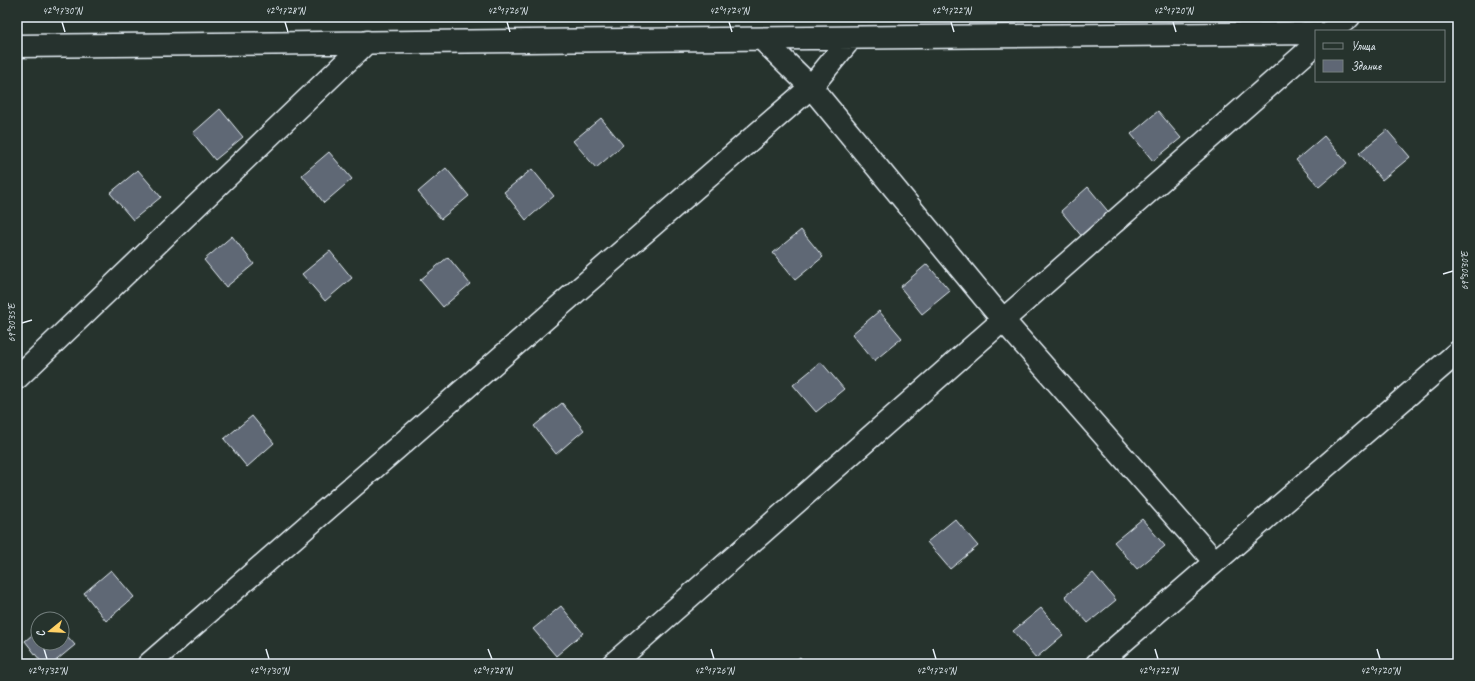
<svg xmlns="http://www.w3.org/2000/svg" width="1475" height="681" viewBox="0 0 1475 681" font-family="Caveat,sans-serif">
<rect width="100%" height="100%" fill="#26332d"/>
<filter id="ink" filterUnits="userSpaceOnUse"><feTurbulence type="fractalNoise" baseFrequency=".025" numOctaves="2"/><feDisplacementMap in="SourceGraphic" scale="8" xChannelSelector="R" yChannelSelector="G"/><feConvolveMatrix kernelMatrix="1 2 1 2 8 2 1 2 1" color-interpolation-filters="sRGB"/></filter>
<g filter="url(#ink)">
<path fill="#5f6775" stroke="#e8f1f8" d="M 220,109 L 243,137 L 215,160 L 193,133 Z
M 1158,111 L 1181,138 L 1153,161 L 1131,134 Z
M 601,118 L 623,145 L 596,168 L 573,141 Z
M 1387,130 L 1410,157 L 1382,180 L 1359,153 Z
M 1324,136 L 1347,163 L 1319,187 L 1296,160 Z
M 329,152 L 352,179 L 324,203 L 302,175 Z
M 446,168 L 469,196 L 441,219 L 418,192 Z
M 532,169 L 554,196 L 526,220 L 504,192 Z
M 138,170 L 161,197 L 133,220 L 110,193 Z
M 1088,187 L 1111,215 L 1083,238 L 1061,211 Z
M 801,230 L 823,257 L 795,280 L 773,253 Z
M 232,236 L 254,264 L 226,287 L 204,260 Z
M 330,251 L 352,278 L 325,301 L 302,274 Z
M 448,257 L 470,284 L 443,307 L 420,280 Z
M 927,264 L 950,291 L 922,314 L 900,287 Z
M 879,311 L 902,338 L 874,361 L 852,334 Z
M 821,362 L 844,389 L 816,412 L 793,385 Z
M 562,403 L 584,430 L 556,454 L 534,426 Z
M 252,416 L 274,443 L 247,467 L 224,439 Z
M 955,519 L 978,546 L 950,569 L 927,542 Z
M 1142,519 L 1165,546 L 1137,569 L 1114,542 Z
M 111,570 L 134,597 L 106,621 L 84,593 Z
M 1093,573 L 1116,600 L 1088,623 L 1065,596 Z
M 561,606 L 583,633 L 556,656 L 533,629 Z
M 1041,608 L 1063,635 L 1036,658 L 1013,631 Z
M 38,630 L 38,643 L 62,643 L 62,630 L 75,645 L 52,664 L 43,664 L 25,641 Z
M 800,657 L 806,664 L 791,664 Z"/>
<g fill="none" stroke-linecap="round" stroke-linejoin="round">
<defs>
<path id="minor" d="M 1331,31 L 1349,17
M 762,39 L 811,87 L 1003,320 L 1215,562
M 17,46 L 1316,33
M 17,378 L 367,42
M 149,664 L 811,87 L 851,38
M 613,664 L 1316,44
M 1097,664 L 1458,352"/>
</defs>
<use href="#minor" stroke="#e8f1f8" stroke-width="25"/>
<use href="#minor" stroke="#26332d" stroke-width="22"/>
</g>
</g>
<path fill="none" stroke="#e8f1f8" stroke-width="1.5" d="M 62,22 L 65,32M 285,22 L 288,32M 507,22 L 510,32M 729,22 L 732,32M 951,22 L 954,32M 1173,22 L 1176,32M 1443,274 L 1453,271M 22,323 L 32,320M 44,649 L 47,659M 266,649 L 269,659M 488,649 L 492,659M 711,649 L 714,659M 933,649 L 936,659M 1155,649 L 1158,659M 1377,649 L 1380,659"/>
<rect width="1475" height="681" fill="none" stroke="#26332d" stroke-width="44"/>
<rect x="1315" y="30" width="130" height="52" fill="#26332d" stroke="#747f7e"/>
<rect x="1323" y="43" width="20" height="6" fill="#26332d" stroke="#747f7e"/>
<text x="1351" y="50" font-size="12" fill="#e8f1f8">Улица</text>
<rect x="1323" y="60" width="20" height="12" fill="#5f6775" stroke="#747f7e"/>
<text x="1351" y="70" font-size="12" fill="#e8f1f8">Здание</text>
<g transform="translate(50 631) rotate(252)"><circle r="19" fill="#26332d" stroke="#747f7e"/>
<path d="M0-3L7 15L0 10L-7 15Z" fill="#ffd166"/>
<text y="-6" font-size="11" font-weight="bold" text-anchor="middle" fill="#e8f1f8">С</text>
</g>
<rect x="22" y="22" width="1431" height="637" fill="none" stroke="#e8f1f8" stroke-width="1.5"/>
<g font-size="10" text-anchor="middle" fill="#e8f1f8">
<text x="62" y="14">42°17'30"N</text>
<text x="285" y="14">42°17'28"N</text>
<text x="507" y="14">42°17'26"N</text>
<text x="729" y="14">42°17'24"N</text>
<text x="951" y="14">42°17'22"N</text>
<text x="1173" y="14">42°17'20"N</text>
<text transform="translate(1464 271) rotate(-90)" y="4">69°30'30"E</text>
<text transform="translate(11 323) rotate(-90)" y="4">69°30'35"E</text>
<text x="47" y="674">42°17'32"N</text>
<text x="269" y="674">42°17'30"N</text>
<text x="492" y="674">42°17'28"N</text>
<text x="714" y="674">42°17'26"N</text>
<text x="936" y="674">42°17'24"N</text>
<text x="1158" y="674">42°17'22"N</text>
<text x="1380" y="674">42°17'20"N</text>
</g>
</svg>
